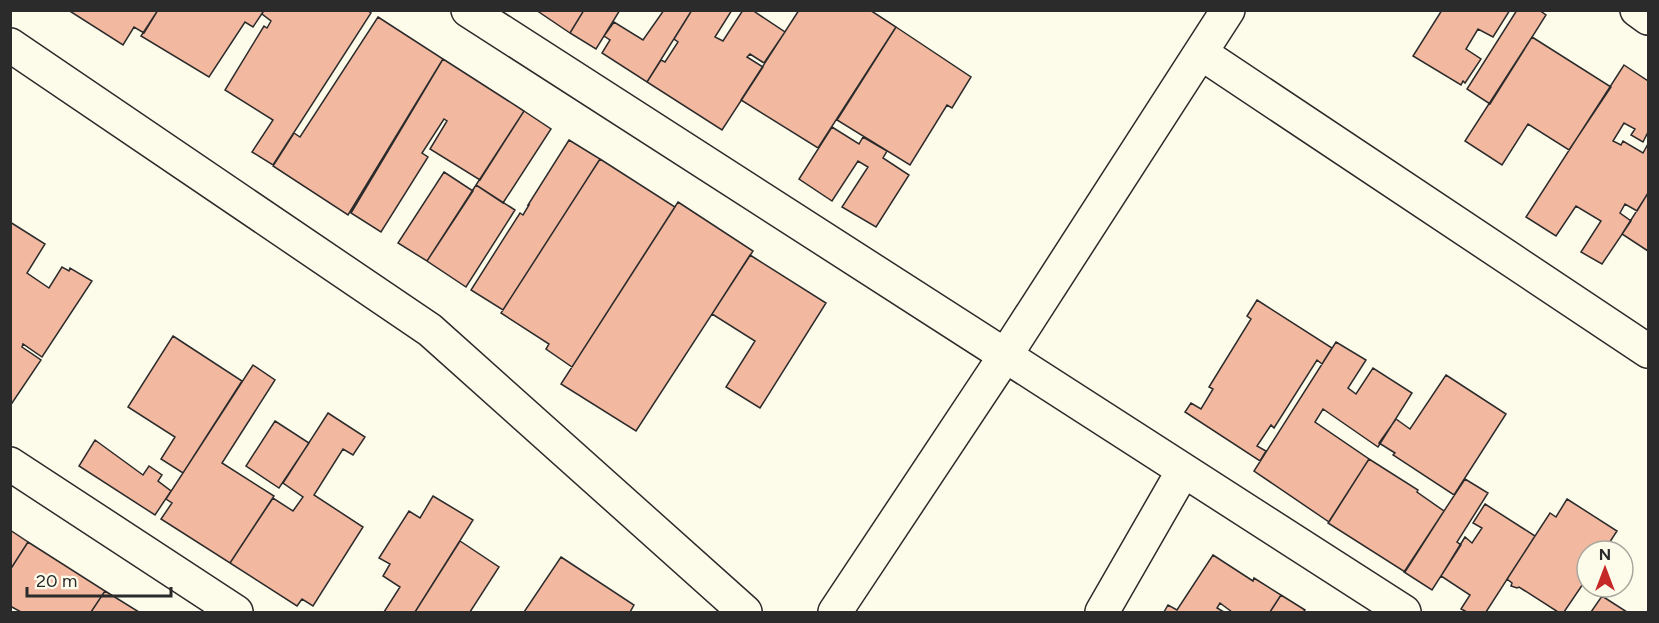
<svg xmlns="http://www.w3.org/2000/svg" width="1659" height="623" viewBox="0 0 1659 623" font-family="Figtree,sans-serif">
<rect width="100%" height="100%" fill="#fdfbea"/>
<path fill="#f2b8a0" stroke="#2b2b2b" stroke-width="1.5" d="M 68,10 L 158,10 L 144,33 L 134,27 L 123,45 Z
M 158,10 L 261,10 L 263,12 L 253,27 L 245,22 L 209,77 L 141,36 Z
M 264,10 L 367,10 L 371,13 L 273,165 L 252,152 L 273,120 L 225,90 L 264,26 L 267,28 L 271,21 L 262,14 Z
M 536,10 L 584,10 L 570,33 Z
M 584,10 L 620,10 L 596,49 L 570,33 Z
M 664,10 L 692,10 L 647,82 L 602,53 L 610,40 L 604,36 L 614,22 L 643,40 Z
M 692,10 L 732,10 L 715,37 L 723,41 L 743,10 L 752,10 L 785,32 L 764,63 L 750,54 L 747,57 L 763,67 L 722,130 L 647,82 L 661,60 L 665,62 L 678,42 L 674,39 Z
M 799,10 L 870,10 L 896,27 L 818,148 L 741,100 Z
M 1442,10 L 1510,10 L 1493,37 L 1478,29 L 1466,49 L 1481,59 L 1465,83 L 1463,81 L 1461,85 L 1413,56 Z
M 1517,10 L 1539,10 L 1546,15 L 1490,104 L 1467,89 Z
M 378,17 L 443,59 L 348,215 L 273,166 L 294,133 L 300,137 Z
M 896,27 L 971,77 L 952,108 L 947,105 L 910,165 L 837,120 Z
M 1532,37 L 1611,87 L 1569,150 L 1528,124 L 1502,165 L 1465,141 Z
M 443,59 L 524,111 L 480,180 L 430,149 L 447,121 L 444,119 L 422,153 L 428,157 L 381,232 L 351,213 Z
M 1624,65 L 1648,81 L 1648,132 L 1643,142 L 1631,135 L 1635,129 L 1624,123 L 1613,141 L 1621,145 L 1623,141 L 1643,153 L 1648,144 L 1648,193 L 1637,211 L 1625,204 L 1620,213 L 1631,221 L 1602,264 L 1581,252 L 1601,221 L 1576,206 L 1556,236 L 1526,217 Z
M 524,111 L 551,129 L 503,203 L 476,185 Z
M 832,127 L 859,144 L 863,137 L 887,151 L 883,158 L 909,175 L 876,227 L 842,207 L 868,167 L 858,161 L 832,201 L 799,179 Z
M 569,140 L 600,159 L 503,310 L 471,290 L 520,213 L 523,215 L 529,205 L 528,205 Z
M 600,159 L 675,207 L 572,367 L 546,349 L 549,344 L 501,313 Z
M 444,172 L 473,191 L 427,261 L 398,243 Z
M 476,185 L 515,210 L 466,287 L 427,261 Z
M 1648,193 L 1648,251 L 1622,234 Z
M 678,202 L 753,251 L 636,431 L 561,384 Z
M 10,222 L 45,244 L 27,273 L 49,288 L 62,267 L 69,271 L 70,268 L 92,281 L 42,357 L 23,344 L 22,347 L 41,360 L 10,406 Z
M 750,255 L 826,303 L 760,408 L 726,387 L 755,341 L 712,314 Z
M 1257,300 L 1332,348 L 1322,364 L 1317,360 L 1274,428 L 1271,425 L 1257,446 L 1266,451 L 1260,461 L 1185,412 L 1191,403 L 1201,409 L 1213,389 L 1209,387 L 1251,319 L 1247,316 Z
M 173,336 L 242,381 L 183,473 L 161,459 L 175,437 L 128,407 Z
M 1336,342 L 1366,360 L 1348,388 L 1356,394 L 1373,368 L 1412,393 L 1378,447 L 1323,409 L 1315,422 L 1369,459 L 1329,522 L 1254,471 Z
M 253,365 L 275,380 L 222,463 L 274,496 L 230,563 L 161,519 L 172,503 L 166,499 Z
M 1446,375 L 1506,414 L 1454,495 L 1393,455 L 1395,453 L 1379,443 L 1396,419 L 1410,429 Z
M 328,413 L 365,437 L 353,455 L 343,449 L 314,495 L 363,527 L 313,606 L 302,599 L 297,606 L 230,563 L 273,498 L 293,511 L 303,497 L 283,483 Z
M 275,421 L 309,443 L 279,488 L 246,466 Z
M 95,440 L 143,475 L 149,466 L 162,475 L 158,481 L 171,491 L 155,515 L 79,466 Z
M 1369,459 L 1418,490 L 1417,492 L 1444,511 L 1405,572 L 1328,523 Z
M 1465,479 L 1488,493 L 1457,542 L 1461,545 L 1432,590 L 1404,572 Z
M 433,496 L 473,520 L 415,612 L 384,612 L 400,587 L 383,576 L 390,564 L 379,558 L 409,511 L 420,518 Z
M 1567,499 L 1617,531 L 1604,551 L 1587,551 L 1587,578 L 1564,612 L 1558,612 L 1519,587 L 1517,588 L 1511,586 L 1512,583 L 1507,579 L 1550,513 L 1556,517 Z
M 1485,504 L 1535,536 L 1486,612 L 1467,612 L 1461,609 L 1470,595 L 1441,576 L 1465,537 L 1472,543 L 1482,528 L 1473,523 Z
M 10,530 L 28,542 L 10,570 Z
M 460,541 L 499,567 L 470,612 L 415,612 Z
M 28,542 L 105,591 L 91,612 L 21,612 L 10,606 L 10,570 Z
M 1213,555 L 1253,581 L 1254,578 L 1281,595 L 1270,612 L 1232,612 L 1220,603 L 1217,608 L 1224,612 L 1164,612 L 1168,605 L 1177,610 Z
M 561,557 L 634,605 L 630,612 L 524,612 Z
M 105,591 L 139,612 L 91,612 Z
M 1281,595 L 1305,610 L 1303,612 L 1270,612 Z
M 1602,596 L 1627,612 L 1591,612 Z"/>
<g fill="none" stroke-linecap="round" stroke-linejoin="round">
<defs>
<path id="minor" d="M 468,10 L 1404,612
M 1637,10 L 1648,18
M 10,45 L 430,330 L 745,612
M 1201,53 L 1648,351
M 10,464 L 236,612
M 835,612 L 1005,356 L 1228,10
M 1102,612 L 1183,471"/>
</defs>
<use href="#minor" stroke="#2b2b2b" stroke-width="36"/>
<use href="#minor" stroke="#fdfbea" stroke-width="33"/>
</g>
<rect width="1659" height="623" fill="none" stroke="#2b2b2b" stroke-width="24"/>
<g transform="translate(1605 569)"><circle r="28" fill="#fdfbea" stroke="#a9a89e" stroke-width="1.5"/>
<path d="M0-4.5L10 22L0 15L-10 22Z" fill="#c62828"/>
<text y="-9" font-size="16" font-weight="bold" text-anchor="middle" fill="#2b2b2b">N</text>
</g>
<path d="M27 587v9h144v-9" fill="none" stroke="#2b2b2b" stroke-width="3"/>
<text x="36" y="587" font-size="18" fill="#2b2b2b" stroke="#fdfbea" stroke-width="4.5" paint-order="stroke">20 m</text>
</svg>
